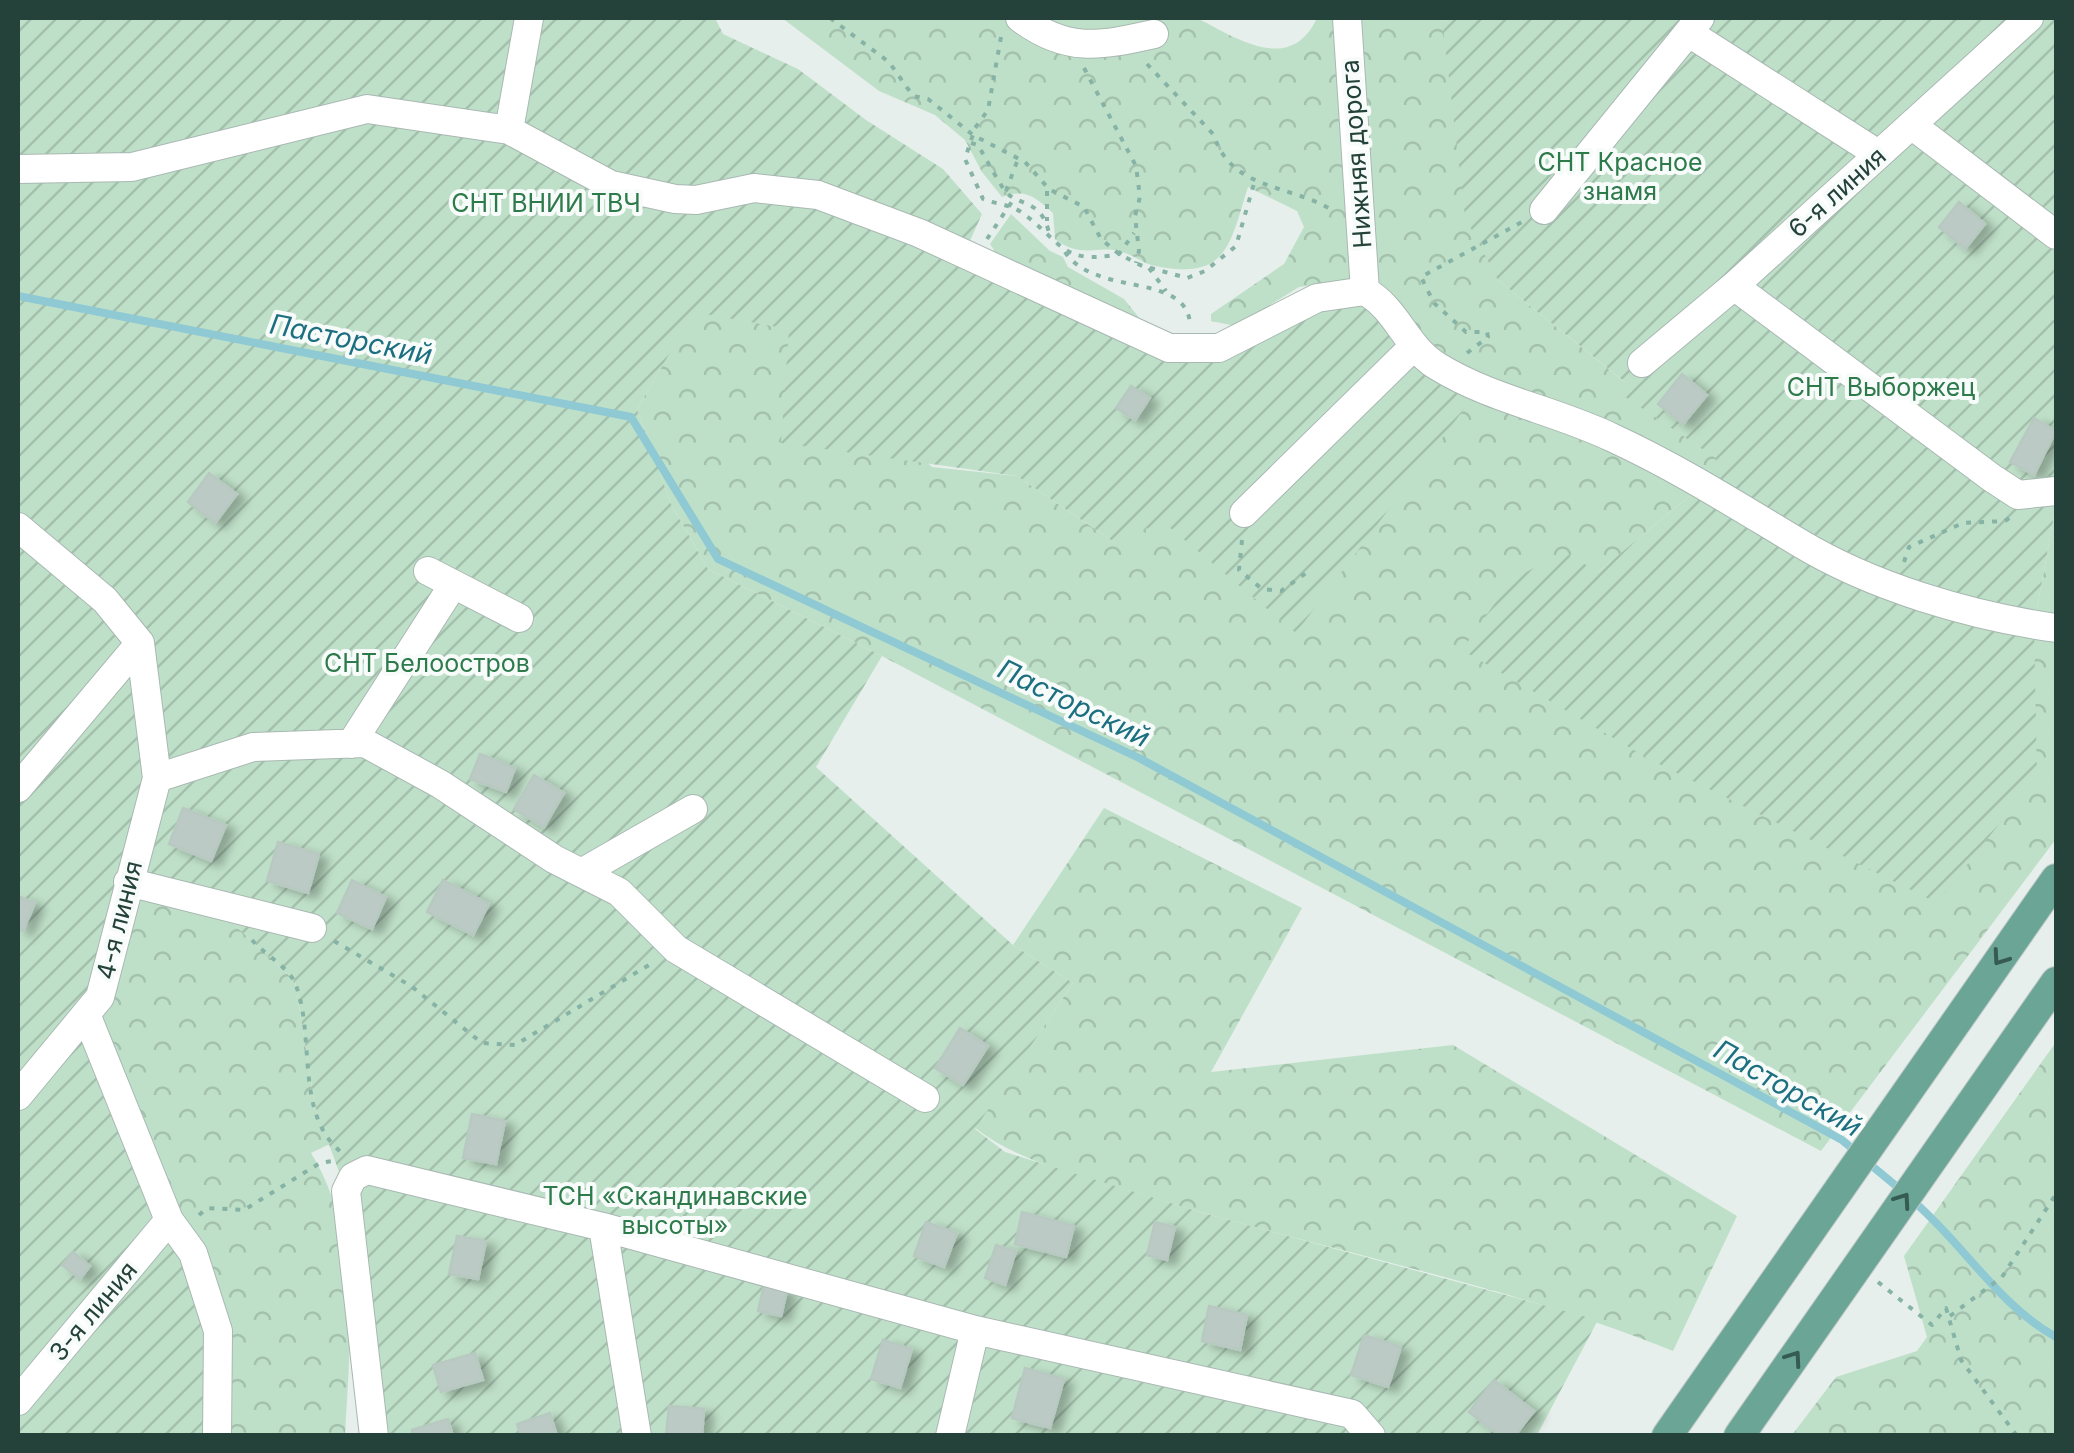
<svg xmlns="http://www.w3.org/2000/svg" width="2074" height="1453" viewBox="0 0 2074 1453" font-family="Inter,sans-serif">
<defs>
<pattern id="forest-crowns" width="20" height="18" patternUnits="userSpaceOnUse" patternTransform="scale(2.5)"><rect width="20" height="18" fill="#bfe0c8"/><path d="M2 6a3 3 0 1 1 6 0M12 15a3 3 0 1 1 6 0" fill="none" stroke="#a4c1ad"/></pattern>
<pattern id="garden-furrows" width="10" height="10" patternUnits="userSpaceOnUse" patternTransform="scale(2.5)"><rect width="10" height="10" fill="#bfe0c8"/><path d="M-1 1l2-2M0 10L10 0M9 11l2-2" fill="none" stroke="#a4c1ad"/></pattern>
<filter id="shadow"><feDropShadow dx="9" dy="5" stdDeviation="5" flood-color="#0004"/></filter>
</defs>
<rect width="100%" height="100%" fill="#e6efeb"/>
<path fill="url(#forest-crowns)" d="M 782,18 L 1197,18 C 1239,40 1291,74 1317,18 L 1442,18 L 1498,280 L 1626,383 L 1619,392 L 1718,459 L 1704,484 L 1598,572 L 1511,580 L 2034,625 L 2056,505 L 2056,839 L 1821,1151 L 882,656 L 708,569 L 671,504 L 637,409 L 694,311 L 790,329 L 932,467 L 1017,476 L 1114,542 L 1358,281 L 1299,287 L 1236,326 L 1211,321 L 1211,314 L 1284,264 L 1304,227 L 1297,211 L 1248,187 C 1229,247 1227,282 1151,265 C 1141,262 1133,255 1122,252 C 1098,244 1082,260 1055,239 L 1053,213 C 1035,197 1026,188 1002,197 L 982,172 L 965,140 L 935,115 L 879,91 Z
M 1011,214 L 1050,251 L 1063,257 L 1068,267 L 1124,299 L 1145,325 L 1080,292 L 988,258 L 994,250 L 990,244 Z
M 1104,808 L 1302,908 L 1211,1072 L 1453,1045 L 1737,1216 L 1673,1351 C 1505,1283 1323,1251 1150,1197 C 1090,1178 1025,1166 975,1128 L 1073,983 L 1013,945 Z
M 127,884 L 212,904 L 295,981 L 315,1106 L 330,1144 L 311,1153 C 362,1236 350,1342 345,1435 L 216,1435 L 87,1016 Z
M 2056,1042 L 2056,1435 L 1792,1435 L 1836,1377 L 1917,1351 L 1927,1337 L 1904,1256 Z"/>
<path fill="url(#garden-furrows)" d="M 18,18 L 715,18 L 723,34 L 798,69 L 866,120 L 943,169 L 982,214 L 964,254 L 1181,350 L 1345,292 L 1479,389 L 1296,633 L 1163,522 L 1114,542 L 1017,476 L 781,443 L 789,329 L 694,312 L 637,409 L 671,504 L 708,569 L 882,656 L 816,767 L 1013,945 L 1073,983 L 975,1129 L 1005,1152 L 1203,1213 L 1598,1320 L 1537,1435 L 374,1435 L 346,1191 L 315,1106 L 295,981 L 212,904 L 128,884 L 87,1016 L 218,1331 L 216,1435 L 18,1435 Z
M 1442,18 L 2056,18 L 2056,505 L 2034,625 L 2037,776 L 1937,903 L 1651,760 L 1462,650 L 1511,580 L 1564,552 L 1598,572 L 1704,484 L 1717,459 L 1618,392 L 1625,382 L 1498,280 L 1465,217 Z"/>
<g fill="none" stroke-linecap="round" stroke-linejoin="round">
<path stroke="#8ec9d4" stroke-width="8" d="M 18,296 L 631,417 L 718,559 L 1139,758 L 1842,1140 L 1855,1151
M 1866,1161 L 1901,1190
M 1912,1200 C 1962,1242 1999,1306 2056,1337"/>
</g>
<path fill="#bbcac4" stroke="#b8c9c2" stroke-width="2.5" filter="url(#shadow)" d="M 1959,202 L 1985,224 L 1965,249 L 1939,227 Z
M 1682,374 L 1707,395 L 1683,424 L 1658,404 Z
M 1131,386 L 1150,398 L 1135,420 L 1116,408 Z
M 2034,418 L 2056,431 L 2034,475 L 2010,462 Z
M 209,473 L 237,494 L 215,523 L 188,502 Z
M 480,754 L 515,768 L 506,792 L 470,779 Z
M 534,775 L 564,793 L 544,827 L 514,809 Z
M 183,808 L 226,825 L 211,861 L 169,844 Z
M 278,842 L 319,854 L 308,893 L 267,881 Z
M 352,880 L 386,897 L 372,929 L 337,913 Z
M 443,880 L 489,904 L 473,935 L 427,912 Z
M 18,896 L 35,903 L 23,931 L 18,929 Z
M 960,1028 L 988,1046 L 963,1085 L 935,1068 Z
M 472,1114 L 505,1121 L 496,1164 L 463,1158 Z
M 1022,1212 L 1074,1226 L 1066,1257 L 1015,1244 Z
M 926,1222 L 957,1233 L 944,1267 L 914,1256 Z
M 1155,1222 L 1175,1227 L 1167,1260 L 1147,1255 Z
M 457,1236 L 486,1241 L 478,1279 L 449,1274 Z
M 996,1245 L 1016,1251 L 1005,1285 L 985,1278 Z
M 73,1252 L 90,1266 L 80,1279 L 62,1265 Z
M 764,1285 L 787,1290 L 781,1316 L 758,1311 Z
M 1209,1306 L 1247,1315 L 1240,1350 L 1202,1341 Z
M 1364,1335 L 1401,1347 L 1388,1387 L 1351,1375 Z
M 883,1340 L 912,1349 L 900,1388 L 871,1379 Z
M 475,1353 L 483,1380 L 441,1392 L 433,1365 Z
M 1025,1368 L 1064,1379 L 1050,1428 L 1012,1418 Z
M 1494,1380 L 1534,1411 L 1515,1436 L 1500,1436 L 1469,1412 Z
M 669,1406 L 704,1409 L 702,1436 L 666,1436 Z
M 550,1413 L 557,1436 L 521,1436 L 517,1424 Z
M 448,1419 L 453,1436 L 413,1436 L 412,1430 Z"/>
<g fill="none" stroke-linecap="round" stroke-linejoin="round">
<defs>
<path id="minor" d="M 1020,18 C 1067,53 1100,46 1154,34
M 1347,18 L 1365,291
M 1689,33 L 1878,154
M 1913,126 L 2056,235
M 509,130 L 529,18
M 18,169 L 132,167 L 367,109 L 509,130 L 611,185 L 675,199 L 696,200 L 754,188 L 818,195 L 919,233 L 1169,348 L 1219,348 L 1317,298 L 1365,291 C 1398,310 1405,346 1437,366 C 1492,400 1555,410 1613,438 C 1678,468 1736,505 1798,542 C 1872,587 1971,616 2056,628
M 1544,210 L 1700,18
M 1734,286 L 1992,478 L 2018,495 L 2056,491
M 1642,363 L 1734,286 L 2029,18
M 1244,513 L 1412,348
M 18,527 L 105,600 L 140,643 L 157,778 L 100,997 L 18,1096
M 428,571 L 519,618
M 351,744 L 453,585
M 157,778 L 253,747 L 365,743 L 440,784 L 554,859 L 619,892 L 676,949 L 925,1098
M 18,788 L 140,643
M 583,872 L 693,809
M 128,882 L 312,928
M 86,1014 L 169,1220 L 193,1253 L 218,1331 L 217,1436
M 603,1227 L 637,1436
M 18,1401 L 169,1220
M 374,1436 L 346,1191 L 353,1177 L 367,1170 L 603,1227 L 975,1330 L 1352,1414 L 1371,1436
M 950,1436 L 975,1330"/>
<path id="primary" d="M 1667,1436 L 2056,879
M 1739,1436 L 2056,982"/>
</defs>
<use href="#minor" stroke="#a8b8b2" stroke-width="30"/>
<use href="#primary" stroke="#c2cac8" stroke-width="32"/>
<path stroke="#86b3a5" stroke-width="4" stroke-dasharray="5 8" stroke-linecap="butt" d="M 830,18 L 889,62 L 913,96 L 928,99 L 973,135 L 1025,162 L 1049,189 L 1084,207 L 1101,239 L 1119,254 L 1140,265 L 1187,278 L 1205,271 L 1236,246 L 1255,180
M 907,18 L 912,18
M 1001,37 L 988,110 L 975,128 L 965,159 L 983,199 C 995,204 1009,204 1021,212 C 1062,241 1061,266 1119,254 L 1134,233
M 1147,64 L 1214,135 C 1230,190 1292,185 1332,210
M 1084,68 L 1136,166 L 1140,197 L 1135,216 L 1139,251 L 1136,263
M 971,143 L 978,145 C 986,159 994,174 1003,188 C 1016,209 1043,195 1050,238
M 1006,191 L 1018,159
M 1047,191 L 1047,221
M 987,239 L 1015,197
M 1065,252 C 1095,297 1185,272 1190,323
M 1149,268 L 1166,291
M 1467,353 L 1488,337 L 1487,332 L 1466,332 L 1434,303 L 1421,277 L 1522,222
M 1242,540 L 1239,570 L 1262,589 L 1281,591 L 1306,573
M 1904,562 L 1909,547 L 1963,523 L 2005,521 L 2011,517
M 252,940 C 263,953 289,968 295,983 C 316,1034 294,1114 341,1152
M 334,941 L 411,986 L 482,1043 L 515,1045 L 654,962
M 199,1215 L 207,1208 L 244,1210 L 320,1163 L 333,1161
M 1878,1282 L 1932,1325 L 1946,1308 L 1961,1360 L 2017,1436
M 1950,1316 L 2002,1277 L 2056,1194"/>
<use href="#minor" stroke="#fff" stroke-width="28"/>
<use href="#primary" stroke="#6aa596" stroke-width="30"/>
</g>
<defs><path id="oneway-chevron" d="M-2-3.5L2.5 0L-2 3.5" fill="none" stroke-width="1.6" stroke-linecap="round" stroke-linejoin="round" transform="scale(2.5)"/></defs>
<g stroke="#365b51">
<use href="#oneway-chevron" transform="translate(2000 958) rotate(125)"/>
<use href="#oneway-chevron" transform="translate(1903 1200) rotate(-55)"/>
<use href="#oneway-chevron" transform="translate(1794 1358) rotate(-55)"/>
</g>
<g text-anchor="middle" stroke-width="8" stroke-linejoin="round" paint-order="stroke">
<g font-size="25" fill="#24423a" stroke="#f7fbf9">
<text transform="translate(1356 154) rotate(-94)" y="9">Нижняя дорога</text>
<text transform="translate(1837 192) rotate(-42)" y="9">6-я линия</text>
<text transform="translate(119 920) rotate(-76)" y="9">4-я линия</text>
<text transform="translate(93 1311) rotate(-50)" y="9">3-я линия</text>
</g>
<g font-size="25" fill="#2d7a4b" stroke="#f7fbf9">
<text x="1620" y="171">СНТ Красное<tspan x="1620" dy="29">знамя</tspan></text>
<text x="546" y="212">СНТ ВНИИ ТВЧ</text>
<text x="1881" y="396">СНТ Выборжец</text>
<text x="427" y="672">СНТ Белоостров</text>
<text x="675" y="1205">ТСН «Скандинавские<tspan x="675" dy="29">высоты»</tspan></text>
</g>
<g font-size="28" font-style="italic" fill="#1c6f80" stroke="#f7fbf9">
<text transform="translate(351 339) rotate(11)" y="10">Пасторский</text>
<text transform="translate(1074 703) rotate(26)" y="10">Пасторский</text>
<text transform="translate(1788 1088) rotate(30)" y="10">Пасторский</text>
</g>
</g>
<rect width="2074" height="1453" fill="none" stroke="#24423a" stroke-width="40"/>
</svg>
